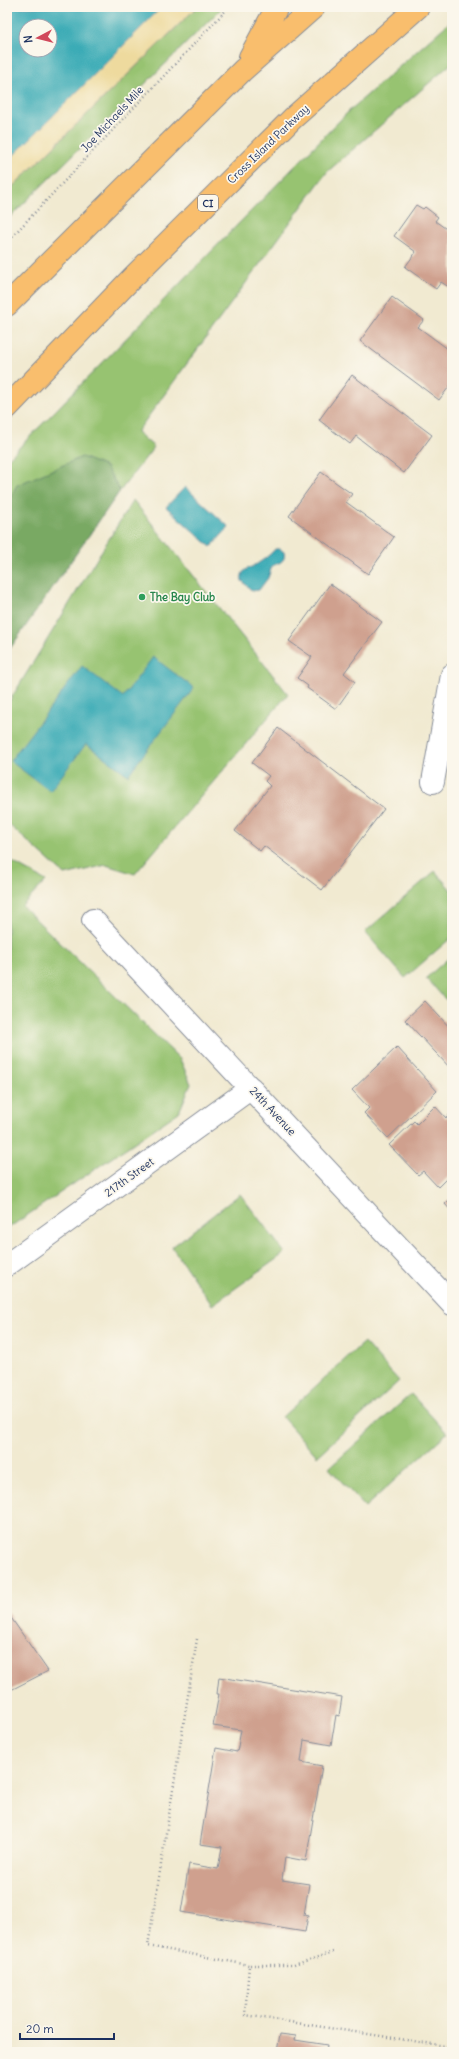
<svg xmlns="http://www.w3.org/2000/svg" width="459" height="2059" viewBox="0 0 459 2059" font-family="Delius,sans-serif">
<rect width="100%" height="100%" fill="#fbf7ec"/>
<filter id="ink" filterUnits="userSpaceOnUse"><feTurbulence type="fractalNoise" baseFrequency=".025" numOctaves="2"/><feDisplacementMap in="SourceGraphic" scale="8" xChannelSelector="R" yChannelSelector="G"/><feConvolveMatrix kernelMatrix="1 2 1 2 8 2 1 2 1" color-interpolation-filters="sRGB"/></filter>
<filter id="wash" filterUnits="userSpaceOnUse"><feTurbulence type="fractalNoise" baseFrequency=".012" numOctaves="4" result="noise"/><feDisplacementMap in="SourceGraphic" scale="16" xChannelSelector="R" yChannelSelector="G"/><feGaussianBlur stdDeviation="0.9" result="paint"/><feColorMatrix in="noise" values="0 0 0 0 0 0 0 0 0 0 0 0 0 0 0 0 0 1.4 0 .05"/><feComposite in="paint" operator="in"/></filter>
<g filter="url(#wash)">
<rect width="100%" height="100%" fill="#f1ead1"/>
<path fill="#97c371" stroke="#597968" d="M 197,7 L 223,7 L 7,220 L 7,192 Z
M 452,20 L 452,63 L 327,172 L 137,432 L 154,447 L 120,491 L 106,467 L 18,485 L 7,503 L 7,460 L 348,112 Z
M 133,500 L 288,694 L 135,874 L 106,865 L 65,875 L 7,823 L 7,705 Z
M 7,859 L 46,881 L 22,906 L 180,1059 L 191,1084 L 179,1112 L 7,1229 Z
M 435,871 L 452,891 L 452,937 L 405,978 L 365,932 Z
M 452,955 L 452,995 L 446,1000 L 426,978 Z
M 240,1194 L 285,1253 L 212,1305 L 172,1247 Z
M 364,1342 L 399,1381 L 317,1456 L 282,1417 Z
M 411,1394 L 447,1433 L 365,1507 L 329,1468 Z"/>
<path fill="#79a963" stroke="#4a6c60" d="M 82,457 L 106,467 L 120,491 L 7,653 L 7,503 L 17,485 Z"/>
<path fill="#eeda9e" stroke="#84847e" d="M 162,7 L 197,7 L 7,192 L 7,162 Z"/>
<path fill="#3aabb6" stroke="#2a6d8a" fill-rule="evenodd" d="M 7,7 L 162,7 L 7,162 ZM 26,26 L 50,26 L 50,50 L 26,50 Z
M 185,487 L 229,527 L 211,547 L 166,507 Z
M 275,549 L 280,549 L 284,552 C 286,562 280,562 272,566 L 268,578 L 259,590 L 252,591 L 242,581 C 240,569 249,569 257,564 C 263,560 270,555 275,549 Z
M 153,657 L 194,688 L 128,775 L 86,744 L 50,791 L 10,761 L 82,666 L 123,697 Z"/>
<g id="blocks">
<path fill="#cfa08e" d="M 416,205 L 423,209 L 425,207 L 438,217 L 435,221 L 452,233 L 452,289 L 441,282 L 436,289 L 405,267 L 416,252 L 394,236 Z
M 392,297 L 424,320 L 418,327 L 452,352 L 452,383 L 439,400 L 360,341 Z
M 352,375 L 432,435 L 404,473 L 356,436 L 350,444 L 319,420 Z
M 321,472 L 352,494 L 346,502 L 394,537 L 368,574 L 289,516 Z
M 330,584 L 382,622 L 344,673 L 355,682 L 336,709 L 307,688 L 308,686 L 297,678 L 312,657 L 289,641 Z
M 278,728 L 384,809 L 322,890 L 264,846 L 260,851 L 235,831 L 270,786 L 265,781 L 269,776 L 252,763 Z
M 425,1001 L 452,1030 L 452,1070 L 405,1020 Z
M 397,1047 L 437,1091 L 388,1138 L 364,1113 L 369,1108 L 352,1090 Z
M 435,1106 L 446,1118 L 452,1112 L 452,1173 L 438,1187 L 423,1171 L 418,1175 L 389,1145 L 414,1121 L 417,1124 Z
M 452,1197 L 452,1212 L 445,1204 Z
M 7,1612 L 48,1671 L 7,1692 Z
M 219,1677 L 342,1697 L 339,1716 L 336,1715 L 331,1745 L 304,1740 L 301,1762 L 322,1766 L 306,1861 L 285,1857 L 282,1880 L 309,1884 L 304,1915 L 308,1916 L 305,1932 L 181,1912 L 189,1864 L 218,1869 L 222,1847 L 200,1844 L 216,1748 L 237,1752 L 241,1730 L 213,1726 L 219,1694 L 217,1694 Z
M 280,2034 L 296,2036 L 295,2040 L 327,2045 L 326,2052 L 277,2052 Z"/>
</g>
</g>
<g filter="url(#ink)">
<use href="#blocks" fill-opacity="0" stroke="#868c98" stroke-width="1"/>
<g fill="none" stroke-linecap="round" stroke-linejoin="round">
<defs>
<path id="minor" d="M 433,782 L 452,675
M 93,920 L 452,1304
M 7,1265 L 251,1088"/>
<path id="motorway" d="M 250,57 L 277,7
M 7,305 L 243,70 L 314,7
M 7,408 L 132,278 L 293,118 L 418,7"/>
</defs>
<use href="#minor" stroke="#868c98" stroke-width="24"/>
<use href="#motorway" stroke="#868c98" stroke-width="24"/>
<path stroke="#868c98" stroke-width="2.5" stroke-dasharray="1 3" stroke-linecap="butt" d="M 7,242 L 229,7
M 197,1639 L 148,1946 L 249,1965
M 333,1952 L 294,1965 L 249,1965 L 245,2015 L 452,2047"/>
<use href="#minor" stroke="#fff" stroke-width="22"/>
<use href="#motorway" stroke="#f9be6d" stroke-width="22"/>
</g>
</g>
<circle fill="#2e9e5b" stroke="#fbf7ec" stroke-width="1.5" cx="142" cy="597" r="4"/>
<g text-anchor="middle" stroke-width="3.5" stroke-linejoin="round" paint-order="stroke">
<rect fill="#fbf7ec" stroke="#5e6b89" stroke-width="1" x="198" y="195" width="20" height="16" rx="3"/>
<g font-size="10" font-weight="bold" fill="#1b2f5e">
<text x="208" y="207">CI</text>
</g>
<g font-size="11" fill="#1b2f5e" stroke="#fbf7ec">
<text transform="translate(112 119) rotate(-47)" y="4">Joe Michaels Mile</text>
<text transform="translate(268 144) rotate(-44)" y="4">Cross Island Parkway</text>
<text transform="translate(273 1111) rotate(47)" y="4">24th Avenue</text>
<text transform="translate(129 1177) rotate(-36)" y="4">217th Street</text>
</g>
<g font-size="11" font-weight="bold" fill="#27864d" stroke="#fbf7ec" text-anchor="start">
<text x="150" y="601">The Bay Club</text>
</g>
</g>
<rect width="459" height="2059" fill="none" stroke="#fbf7ec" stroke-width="24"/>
<g transform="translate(38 38) rotate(263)"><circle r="19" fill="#fbf7ec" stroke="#a1a7b3"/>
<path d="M0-3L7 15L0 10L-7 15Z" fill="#d1495b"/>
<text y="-6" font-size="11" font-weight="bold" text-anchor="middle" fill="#1b2f5e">N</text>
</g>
<path d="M20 2033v6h94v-6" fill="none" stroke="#1b2f5e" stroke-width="2"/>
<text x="26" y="2033" font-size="12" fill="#1b2f5e" stroke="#fbf7ec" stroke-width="3" paint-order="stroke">20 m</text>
</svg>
